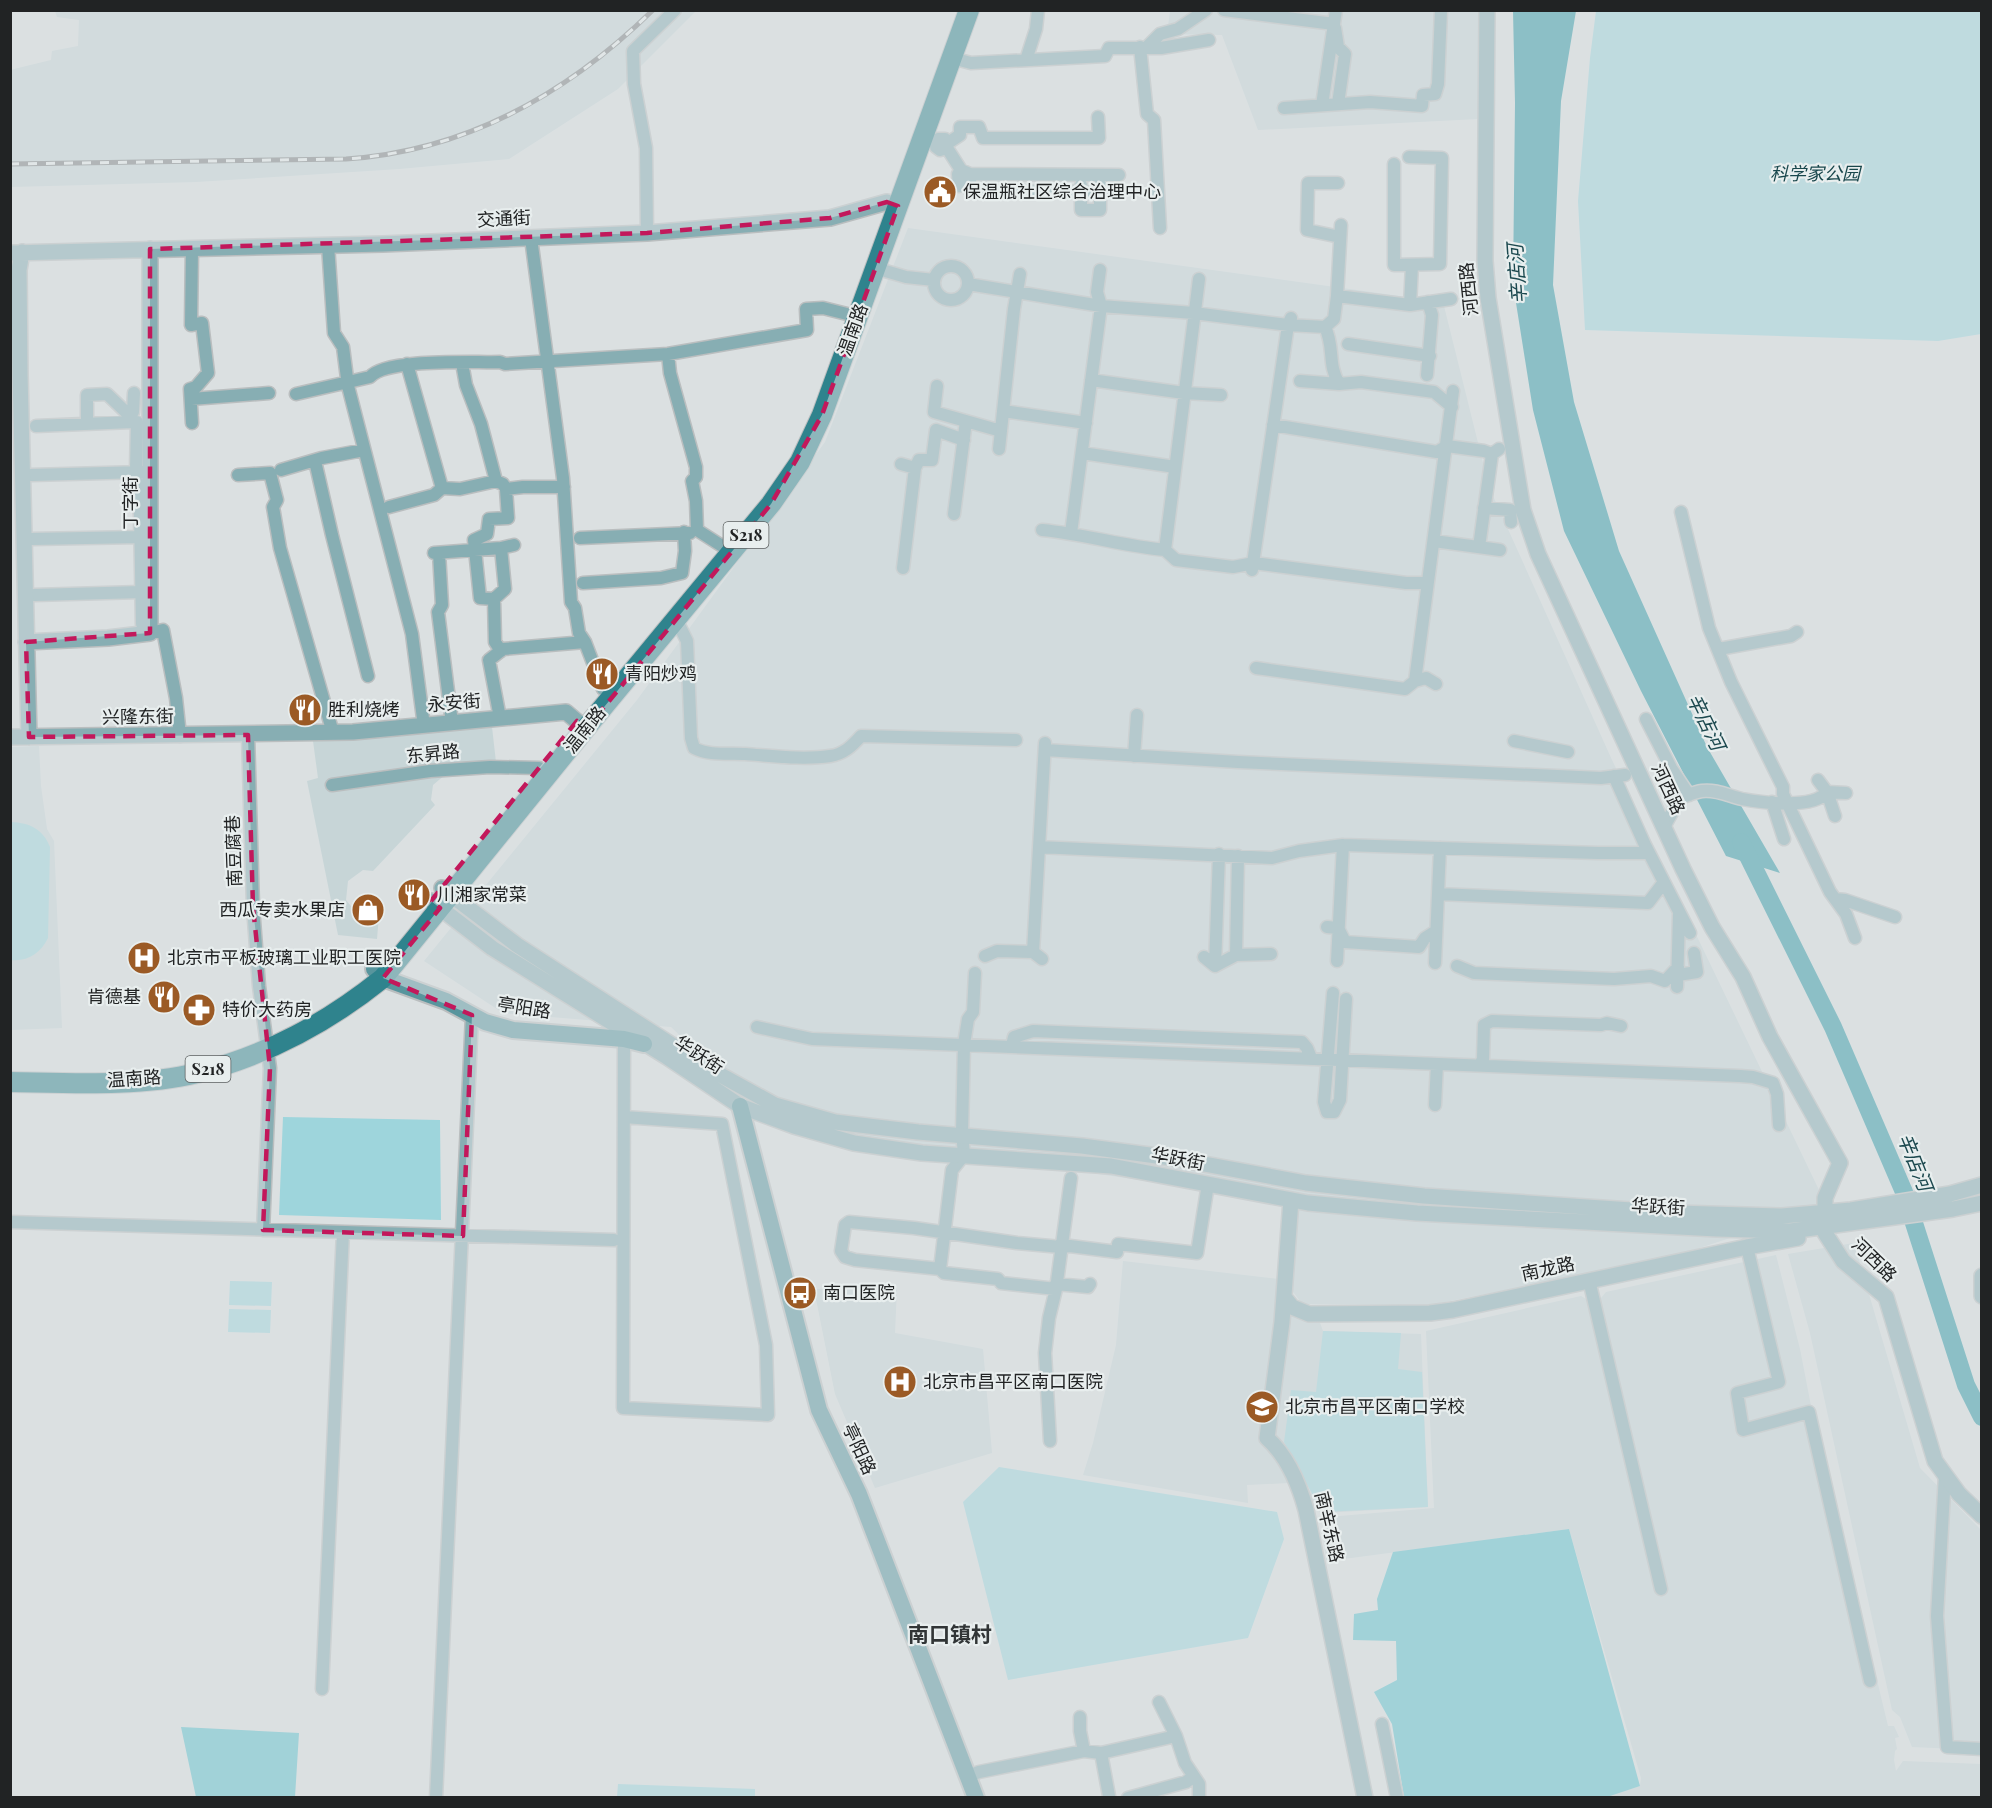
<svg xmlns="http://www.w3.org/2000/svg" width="1992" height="1808" viewBox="0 0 1992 1808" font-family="'Playfair Display','Noto Sans SC',serif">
<rect width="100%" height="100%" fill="#dbe0e1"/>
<path fill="#c7d5d7" d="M 55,11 L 696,11 L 618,89 L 509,159 L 399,169 L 196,182 L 11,187 L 10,70 L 51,60 L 52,51 L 78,46 L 79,20 L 57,17 Z
M 1170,11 L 1481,11 L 1478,119 L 1258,130 L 1222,35 L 1167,34 Z
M 908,228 L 1443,302 L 1489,487 L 1612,760 L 1819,1190 L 1819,1225 L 1730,1238 L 1669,1258 L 1430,1305 L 1302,1304 L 1291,1289 L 1283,1201 L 775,1127 L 671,1027 L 503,1013 L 424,961 L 637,700 L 825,442 Z
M 492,727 L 497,771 L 446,774 L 433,785 L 431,800 L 435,805 L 373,871 L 363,870 L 348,881 L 346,900 L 355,911 L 379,915 L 377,939 L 338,935 L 307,781 L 318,778 L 313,741 Z
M 39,746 L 41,786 L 47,829 L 54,841 L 62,1028 L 11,1030 L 10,747 Z
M 1854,1243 L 1920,1468 L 1981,1530 L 1981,1750 L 1912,1747 L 1900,1717 L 1892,1710 L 1810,1333 L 1788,1254 Z
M 1776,1255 L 1800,1349 L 1811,1406 L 1888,1726 L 1894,1726 L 1899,1737 L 1895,1738 L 1897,1749 L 1895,1751 L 1894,1760 L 1896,1771 L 1903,1761 L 1981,1764 L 1981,1797 L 1604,1797 L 1640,1786 L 1641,1778 L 1569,1529 L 1336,1560 L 1326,1560 L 1322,1513 L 1312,1507 L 1288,1483 L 1247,1485 L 1248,1503 L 1083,1475 L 1093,1443 L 1116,1345 L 1123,1261 L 1279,1279 L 1279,1290 L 1319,1320 L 1323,1331 L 1421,1334 L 1428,1507 L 1323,1513 L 1328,1517 L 1434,1508 L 1426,1331 L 1581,1296 L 1588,1300 L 1601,1298 L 1606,1292 Z
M 897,1288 L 895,1333 L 983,1349 L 992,1453 L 875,1488 L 835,1394 L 814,1289 Z"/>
<path fill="#9ed5dc" d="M 1596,11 L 1981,11 L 1981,334 L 1938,341 L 1585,330 L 1578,201 L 1590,58 Z
M 11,822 C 30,823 43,829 50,847 L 48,938 C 41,953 27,962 11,960 Z
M 283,1117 L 440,1120 L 441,1220 L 279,1215 Z
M 230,1281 L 272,1282 L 271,1306 L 229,1305 Z
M 229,1309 L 271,1310 L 270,1333 L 228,1332 Z
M 1323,1331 L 1401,1333 L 1398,1369 L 1422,1372 L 1428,1507 L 1322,1512 L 1284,1442 L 1291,1390 L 1316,1392 Z
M 999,1467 L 1277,1512 L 1284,1539 L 1248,1638 L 1008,1680 L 963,1502 Z
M 618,1784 L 755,1789 L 755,1797 L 617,1797 Z"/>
<path fill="#5cc0cc" d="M 1569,1529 L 1640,1786 L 1604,1798 L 1404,1797 L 1392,1724 L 1374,1692 L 1397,1680 L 1396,1641 L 1353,1640 L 1354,1614 L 1378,1610 L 1377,1599 L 1393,1552 Z
M 181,1727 L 299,1733 L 295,1797 L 196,1797 Z"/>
<path fill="#2d98a4" d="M 1513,11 L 1576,11 L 1561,101 L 1553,285 L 1574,402 L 1619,551 L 1707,747 L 1780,873 L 1726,856 L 1641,691 L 1564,531 L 1533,410 L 1513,284 L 1515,103 Z"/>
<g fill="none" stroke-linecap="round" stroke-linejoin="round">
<path stroke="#2d98a4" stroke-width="18" d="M 1741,842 L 1833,1027 L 1904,1192 L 1966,1385 L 1982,1417"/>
<defs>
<path id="minor" d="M 1224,10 L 1334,24
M 1335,28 L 1338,47 L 1345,54 L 1338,104
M 1140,47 L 1147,114 L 1154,120 L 1160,228
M 1147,47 L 1160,34 L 1178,29 L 1206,10
M 952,58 L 971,63 L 1105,56 L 1109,48 L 1161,48 L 1209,40
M 1026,60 L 1036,29 L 1038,10
M 1322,105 L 1336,10
M 1284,108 L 1370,102 L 1422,106 L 1423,95 L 1435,94 L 1438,84 L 1441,10
M 923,136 L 936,141 L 938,139 L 945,139 L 948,143 L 947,148 L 940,150 L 936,147 L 936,141
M 948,143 L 960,135 L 960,127 L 979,127 L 983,138 L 1099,138 L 1098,117
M 947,148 L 961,170 L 970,174 L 1119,175
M 1394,164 L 1394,265 L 1440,264 L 1442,158 L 1409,157
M 970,174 L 970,191 L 1100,192
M 1338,183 L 1308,183 L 1307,230 L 1340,237
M 1081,185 L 1081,210 L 1100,210 L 1100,185
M 959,186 L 958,174 L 961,170
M 647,233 L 646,148 L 634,84 L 633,51 L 675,10
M 531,238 L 563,478 L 571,602 L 575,608 L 579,633 L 585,642 L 603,689
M 328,245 L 334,333 L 343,347 L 348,386 L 412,634 L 424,726
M934 283a17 17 0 1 1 34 0a17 17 0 1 1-34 0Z
M 875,268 L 906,277 L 934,280
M 968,284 L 1101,306 L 1194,313 L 1288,325 L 1325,327 C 1335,348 1327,363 1339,384
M 1337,296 L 1341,225
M 1410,305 L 1412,265
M 1325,327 L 1334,319 L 1337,296 L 1410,305 L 1451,299
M 1348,344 L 1430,356
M 668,354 L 670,373 L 696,467 L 696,477 L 692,481 L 696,501 L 697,530 L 722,546
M 462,363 L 466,385 L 481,424 L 496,481
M 407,364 L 442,488
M 1427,375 L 1432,315 L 1428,302
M 1091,380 L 1184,393 L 1221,395
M 1300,381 L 1339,384 L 1361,382 L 1434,392 L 1452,407
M 937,386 L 934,412 L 1001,431
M 296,394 L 370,377 C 386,358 474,363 500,362 L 505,364 L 668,354 L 807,330 L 806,309 L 823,308 L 847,314
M 191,399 L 269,393
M 1003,411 L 1086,423
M 130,416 L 133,412 L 134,393
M 192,423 L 190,389 L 196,387 L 208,373 L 202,323 L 191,325 L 192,248
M 87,424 L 87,395 L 107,394 L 130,416 L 132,422 L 137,422 L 136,471 L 140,515 L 142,624
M 1273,425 L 1437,452 L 1447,446 L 1484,451 L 1492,454
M 36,426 L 132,422
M 999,449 L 1014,309 L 1020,274
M 1082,453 L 1175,467
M 315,461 L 332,535 L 368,676
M 901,464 L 915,468
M 281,470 L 322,458 L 364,450
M 31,475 L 143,472
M 238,475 L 270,473 L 277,500 L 273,507 L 280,548 L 333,733
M 389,507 L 434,495 L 442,488 L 460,489 L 496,481 L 503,484 L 506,489 L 523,487 L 564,487
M 1484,508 L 1510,510 L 1511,522
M 1681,512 L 1709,628 L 1731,682 L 1783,787 L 1783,794 L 1830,892 L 1846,914 L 1855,938
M 954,514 L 966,421
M 1042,530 C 1084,534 1123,546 1165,550 L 1176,560 L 1233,567 L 1254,563 L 1406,583 L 1427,583
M 1071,533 L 1101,306 L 1097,292 L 1100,270
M 580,538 L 690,533
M 31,539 L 140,537
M 1434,541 L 1500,550
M 1479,547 L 1492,454 L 1499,449
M 1165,550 L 1199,279
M 434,553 L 501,548 L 514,545
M 439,553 L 442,605 L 438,612 L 452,723
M 903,568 L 915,468 L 919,460 L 932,460 L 936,430 L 964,440
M 1252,570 L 1288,325 L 1291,318
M 583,583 L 661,578 L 682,573 L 685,551 L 684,532
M 34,595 L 141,592
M 494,599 L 480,598 L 474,540 L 487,534 L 489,519 L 508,518 L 506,489
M 676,619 L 687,641 L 691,738 L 694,748 C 709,756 729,753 745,754 C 773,756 803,760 830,756 C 844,754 852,746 861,736 L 1016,740
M 150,633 L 163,630 L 176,698 L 180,736
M 1719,649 L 1791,636 L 1797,632
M 501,651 L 495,642 L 494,599 L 505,589 L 501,548
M 1256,668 L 1405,689 L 1415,681 L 1426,678 L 1436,684
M 1415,681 L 1453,391
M 500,718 L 489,660 L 503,649 L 585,642
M 1646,719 L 1671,768 L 1689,795
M 248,735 L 253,907 L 259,986 L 270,1068 L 263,1230
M 1514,741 L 1568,752
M 1045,750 L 1238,762 L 1601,778 L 1625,775
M 1134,756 L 1137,715
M 1614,776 L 1645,845 L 1690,933
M 1818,780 L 1827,792 L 1835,816
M 332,785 L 430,771 L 490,767 L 539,768
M 1772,802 L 1784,839
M 1664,827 L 1680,798 C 1687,796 1694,792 1702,791 C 1716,789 1729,796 1742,799 C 1763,803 1814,809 1827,792 L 1846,793
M 1039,847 L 1272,858 L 1299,851 L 1343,845 L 1598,853 L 1649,853
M 1438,894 L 1648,903 L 1664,882
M 1835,899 L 1845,900 L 1895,917
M 1327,927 L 1338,928 L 1345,942 L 1419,947 L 1425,938 L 1436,931
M 1033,952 L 1045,743
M 1236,955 L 1238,856
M 985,956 L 997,951 L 1033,952 L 1042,959
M 1204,957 L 1215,966 L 1236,955 L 1271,954
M 1337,961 L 1343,845
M 1435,963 L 1440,848
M 1215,966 L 1219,854
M 1457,966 L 1474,973 L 1614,979 L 1651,976 L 1665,981 L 1678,967
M 1678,975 L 1697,972 L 1694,953
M 1677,987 L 1679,914
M 1333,993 L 1324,1102 L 1327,1112 L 1334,1112 L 1340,1100 L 1346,999
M 757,1027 L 812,1039 L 1740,1076 L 1753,1077 L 1773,1083 L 1777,1094 L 1779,1125
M 1012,1046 L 1014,1037 L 1033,1031 L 1302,1042 L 1307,1048 L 1311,1058
M 1480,1065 L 1483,1059 L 1484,1025 L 1492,1021 L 1601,1025 L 1607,1023 L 1621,1026
M 1435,1105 L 1437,1064
M 624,1117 L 722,1124 L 766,1345 L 768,1415 L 623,1408 L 624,1039
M 10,1222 L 614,1240
M 1118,1244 L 1197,1253 L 1208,1184
M 1747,1247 L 1779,1382 L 1737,1393 L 1743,1430 L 1809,1412 L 1870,1681
M 940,1269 L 952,1170 L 964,1155 L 962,1132 L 964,1044 L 968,1019 L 973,1012 L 975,973
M 1589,1280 L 1661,1589
M 1056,1284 L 1088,1287 L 1090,1284
M 1056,1289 L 1001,1283 L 998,1279 L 944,1273 L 940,1269 L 855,1260 L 845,1257 L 841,1251 L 845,1225 L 849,1222 L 914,1228 L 1017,1243 L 1061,1247 L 1070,1246 L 1117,1252
M 1050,1441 L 1045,1353 L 1049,1318 L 1056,1289 L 1071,1178
M 1945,1475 L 1937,1616 L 1947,1747 L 1982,1749
M 322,1689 L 343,1232
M 1159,1702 L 1176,1736 L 1185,1763 L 1199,1784 L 1199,1798
M 1080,1717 L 1080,1731 L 1084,1751
M 1382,1724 L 1397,1798
M 1101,1753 L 1109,1796
M 968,1776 L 979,1772 L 1084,1751 L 1101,1753 L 1176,1736
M 436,1798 L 472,1015
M 1128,1798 L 1186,1782 L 1193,1777"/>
<path id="tertiary" d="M 1487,10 L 1485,261 L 1488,298 L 1523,510 L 1538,554 L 1683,869 L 1712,927 L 1743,977 L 1770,1037 L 1840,1163 L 1825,1198 L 1825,1233 L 1843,1261 L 1886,1297 L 1935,1461 L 1959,1494 L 1982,1516
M 22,252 L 19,270 L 20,374 L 29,737
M 10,253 L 383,244 L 647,233 L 830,218 L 887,202 L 898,206
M 26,642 L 108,638 L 150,633 L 150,249
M 10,737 L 353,732 L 566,712 L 586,729
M 442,888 L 517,945 L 706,1067 L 775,1105 L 835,1122 L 918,1132 L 1082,1146 L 1172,1158 L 1306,1183 L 1424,1196 L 1676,1213 L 1782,1216 L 1851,1210 L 1950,1194 L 1982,1185
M 431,901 L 492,948 L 667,1057 L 740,1106 L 794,1126 L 854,1143 L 922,1153 L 1111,1166 L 1308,1203 L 1417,1213 L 1717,1229 L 1791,1231 L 1953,1209 L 1982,1203
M 1291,1200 L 1282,1322 L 1267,1438 C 1287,1456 1299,1484 1306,1510 L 1365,1798
M 1982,1276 L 1982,1296
M 1284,1297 L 1292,1307 L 1309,1314 L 1430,1313 L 1453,1310 L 1747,1247 L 1798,1238"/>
<path id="secondary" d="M 374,969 L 383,978 L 446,1001 L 485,1022 L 513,1030 L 624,1039 L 644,1044
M 740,1106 L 819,1410 L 859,1494 L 976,1798"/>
<path id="primary" d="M 10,1082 C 69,1083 141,1087 197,1073 C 268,1055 327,1023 383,978 L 576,740 L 771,504 L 800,462 L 822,415 L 969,10"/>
</defs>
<use href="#minor" stroke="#babebf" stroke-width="15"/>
<use href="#tertiary" stroke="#babebf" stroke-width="18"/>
<use href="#secondary" stroke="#babebf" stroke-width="20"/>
<use href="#primary" stroke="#babebf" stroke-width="22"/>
<use href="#minor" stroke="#87aeb3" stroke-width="12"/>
<use href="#tertiary" stroke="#87aeb3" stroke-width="15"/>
<use href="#secondary" stroke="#58959d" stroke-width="16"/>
<use href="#primary" stroke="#2f838d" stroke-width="20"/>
<defs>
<path id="rail" d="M 10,164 L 346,159 C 467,151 567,94 653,10"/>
</defs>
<use href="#rail" stroke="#7e8283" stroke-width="5"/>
<use href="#rail" stroke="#e8eeee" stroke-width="3" stroke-dasharray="9" stroke-linecap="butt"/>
</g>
<path d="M0 0H1992V1808H0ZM 887,202 L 898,206 L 822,415 L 771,504 L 586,729 L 577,721 L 431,901 L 440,908 L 383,978 L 472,1015 L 463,1236 L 263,1230 L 270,1068 L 253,907 L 248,735 L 29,737 L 26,642 L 150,633 L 150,249 L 647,233 L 830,218 Z" fill="#dbe0e1" fill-opacity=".55" fill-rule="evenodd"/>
<path fill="none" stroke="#c2185b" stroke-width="4.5" stroke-dasharray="12 8" stroke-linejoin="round" d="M 887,202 L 898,206 L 822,415 L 771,504 L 586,729 L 577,721 L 431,901 L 440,908 L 383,978 L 472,1015 L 463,1236 L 263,1230 L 270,1068 L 253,907 L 248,735 L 29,737 L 26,642 L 150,633 L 150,249 L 647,233 L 830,218 Z"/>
<defs>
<symbol id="civic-disc" viewBox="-11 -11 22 22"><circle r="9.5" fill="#9b5a25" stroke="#e8eeee"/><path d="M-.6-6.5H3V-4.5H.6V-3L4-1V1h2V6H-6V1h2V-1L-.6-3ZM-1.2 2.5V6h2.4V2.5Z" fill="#fff"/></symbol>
<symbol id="restaurant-disc" viewBox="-11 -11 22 22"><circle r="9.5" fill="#9b5a25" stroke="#e8eeee"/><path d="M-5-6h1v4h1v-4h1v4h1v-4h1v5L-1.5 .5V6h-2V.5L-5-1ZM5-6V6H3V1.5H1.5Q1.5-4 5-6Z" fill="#fff"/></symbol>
<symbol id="shop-disc" viewBox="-11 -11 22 22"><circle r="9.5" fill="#9b5a25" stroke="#e8eeee"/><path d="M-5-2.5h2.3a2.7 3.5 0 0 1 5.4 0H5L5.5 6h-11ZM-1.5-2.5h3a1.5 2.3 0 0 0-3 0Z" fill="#fff"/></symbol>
<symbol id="hospital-disc" viewBox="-11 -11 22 22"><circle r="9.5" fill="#9b5a25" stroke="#e8eeee"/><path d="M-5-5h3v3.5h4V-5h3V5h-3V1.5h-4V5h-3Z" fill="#fff"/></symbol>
<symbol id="pharmacy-disc" viewBox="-11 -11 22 22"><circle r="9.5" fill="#9b5a25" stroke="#e8eeee"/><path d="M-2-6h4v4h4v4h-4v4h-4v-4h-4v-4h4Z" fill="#fff"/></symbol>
<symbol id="bus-disc" viewBox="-11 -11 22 22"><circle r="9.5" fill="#9b5a25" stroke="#e8eeee"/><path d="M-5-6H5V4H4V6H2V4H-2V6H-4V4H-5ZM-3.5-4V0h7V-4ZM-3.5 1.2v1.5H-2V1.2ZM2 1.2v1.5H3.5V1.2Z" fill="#fff"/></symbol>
<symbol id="school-disc" viewBox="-11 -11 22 22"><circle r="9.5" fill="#9b5a25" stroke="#e8eeee"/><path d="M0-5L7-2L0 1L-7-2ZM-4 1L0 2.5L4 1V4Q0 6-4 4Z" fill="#fff"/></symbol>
</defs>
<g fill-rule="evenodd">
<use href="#civic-disc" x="921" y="173" width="38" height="38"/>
<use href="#restaurant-disc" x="583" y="655" width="38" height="38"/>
<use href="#restaurant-disc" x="286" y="691" width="38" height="38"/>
<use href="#restaurant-disc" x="395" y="876" width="38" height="38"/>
<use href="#shop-disc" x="349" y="891" width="38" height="38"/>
<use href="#hospital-disc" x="125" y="939" width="38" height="38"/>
<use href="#restaurant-disc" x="145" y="978" width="38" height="38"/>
<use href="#pharmacy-disc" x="180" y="991" width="38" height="38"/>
<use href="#bus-disc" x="781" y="1274" width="38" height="38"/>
<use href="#hospital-disc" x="881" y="1363" width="38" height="38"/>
<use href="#school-disc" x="1243" y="1388" width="38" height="38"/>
</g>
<g text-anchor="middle" stroke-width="4.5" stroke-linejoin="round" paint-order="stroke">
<g fill="#e8eeee" stroke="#5d6061" stroke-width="1.5">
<rect x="723.5" y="522" width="45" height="26" rx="4.5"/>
<rect x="185.5" y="1056" width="45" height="26" rx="4.5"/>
</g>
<g font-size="16" font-weight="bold" fill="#212324">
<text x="746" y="541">S218</text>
<text x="208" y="1075">S218</text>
</g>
<g font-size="18" font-style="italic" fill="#19474c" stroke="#e8eeee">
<text x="1815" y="180">科学家公园</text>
</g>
<g font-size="18" fill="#212324" stroke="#e8eeee" text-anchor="start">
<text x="963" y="198">保温瓶社区综合治理中心</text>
<text x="625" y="680">青阳炒鸡</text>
<text x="328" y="716">胜利烧烤</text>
<text x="437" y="901">川湘家常菜</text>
<text x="345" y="916" text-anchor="end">西瓜专卖水果店</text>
<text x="167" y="964">北京市平板玻璃工业职工医院</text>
<text x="141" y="1003" text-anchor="end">肯德基</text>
<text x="222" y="1016">特价大药房</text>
<text x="823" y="1299">南口医院</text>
<text x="923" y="1388">北京市昌平区南口医院</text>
<text x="1285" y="1413">北京市昌平区南口学校</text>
</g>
<g font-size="18" fill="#212324" stroke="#e8eeee">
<text transform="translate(504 219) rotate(-3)" y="6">交通街</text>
<text transform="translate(1469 289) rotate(-96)" y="6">河西路</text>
<text transform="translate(853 330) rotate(-70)" y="6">温南路</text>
<text transform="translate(131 503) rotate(-90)" y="6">丁字街</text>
<text transform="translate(454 703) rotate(-5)" y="6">永安街</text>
<text transform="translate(138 717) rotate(-1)" y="6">兴隆东街</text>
<text transform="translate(585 730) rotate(-51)" y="6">温南路</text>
<text transform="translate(433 754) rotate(-6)" y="6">东昇路</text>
<text transform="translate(1668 789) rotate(65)" y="6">河西路</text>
<text transform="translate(234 851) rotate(-92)" y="6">南豆腐巷</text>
<text transform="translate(524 1008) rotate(9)" y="6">亭阳路</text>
<text transform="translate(699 1055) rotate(33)" y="6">华跃街</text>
<text transform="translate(134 1079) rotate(-4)" y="6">温南路</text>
<text transform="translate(1178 1159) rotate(11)" y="6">华跃街</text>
<text transform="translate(1658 1207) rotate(3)" y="6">华跃街</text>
<text transform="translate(1874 1260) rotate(44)" y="6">河西路</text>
<text transform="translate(1548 1269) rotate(-12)" y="6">南龙路</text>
<text transform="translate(859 1449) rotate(65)" y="6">亭阳路</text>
<text transform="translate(1329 1527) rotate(77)" y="6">南辛东路</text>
</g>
<g font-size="20" font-style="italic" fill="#1c494f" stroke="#e8eeee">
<text transform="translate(1517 274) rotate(-94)" y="7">辛店河</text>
<text transform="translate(1706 722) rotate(64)" y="7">辛店河</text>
<text transform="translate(1915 1162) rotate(68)" y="7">辛店河</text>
</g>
<g font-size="21" font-weight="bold" fill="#313536" stroke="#e8eeee">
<text x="950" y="1642">南口镇村</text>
</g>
</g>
<rect width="1992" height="1808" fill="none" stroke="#212324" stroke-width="24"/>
</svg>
